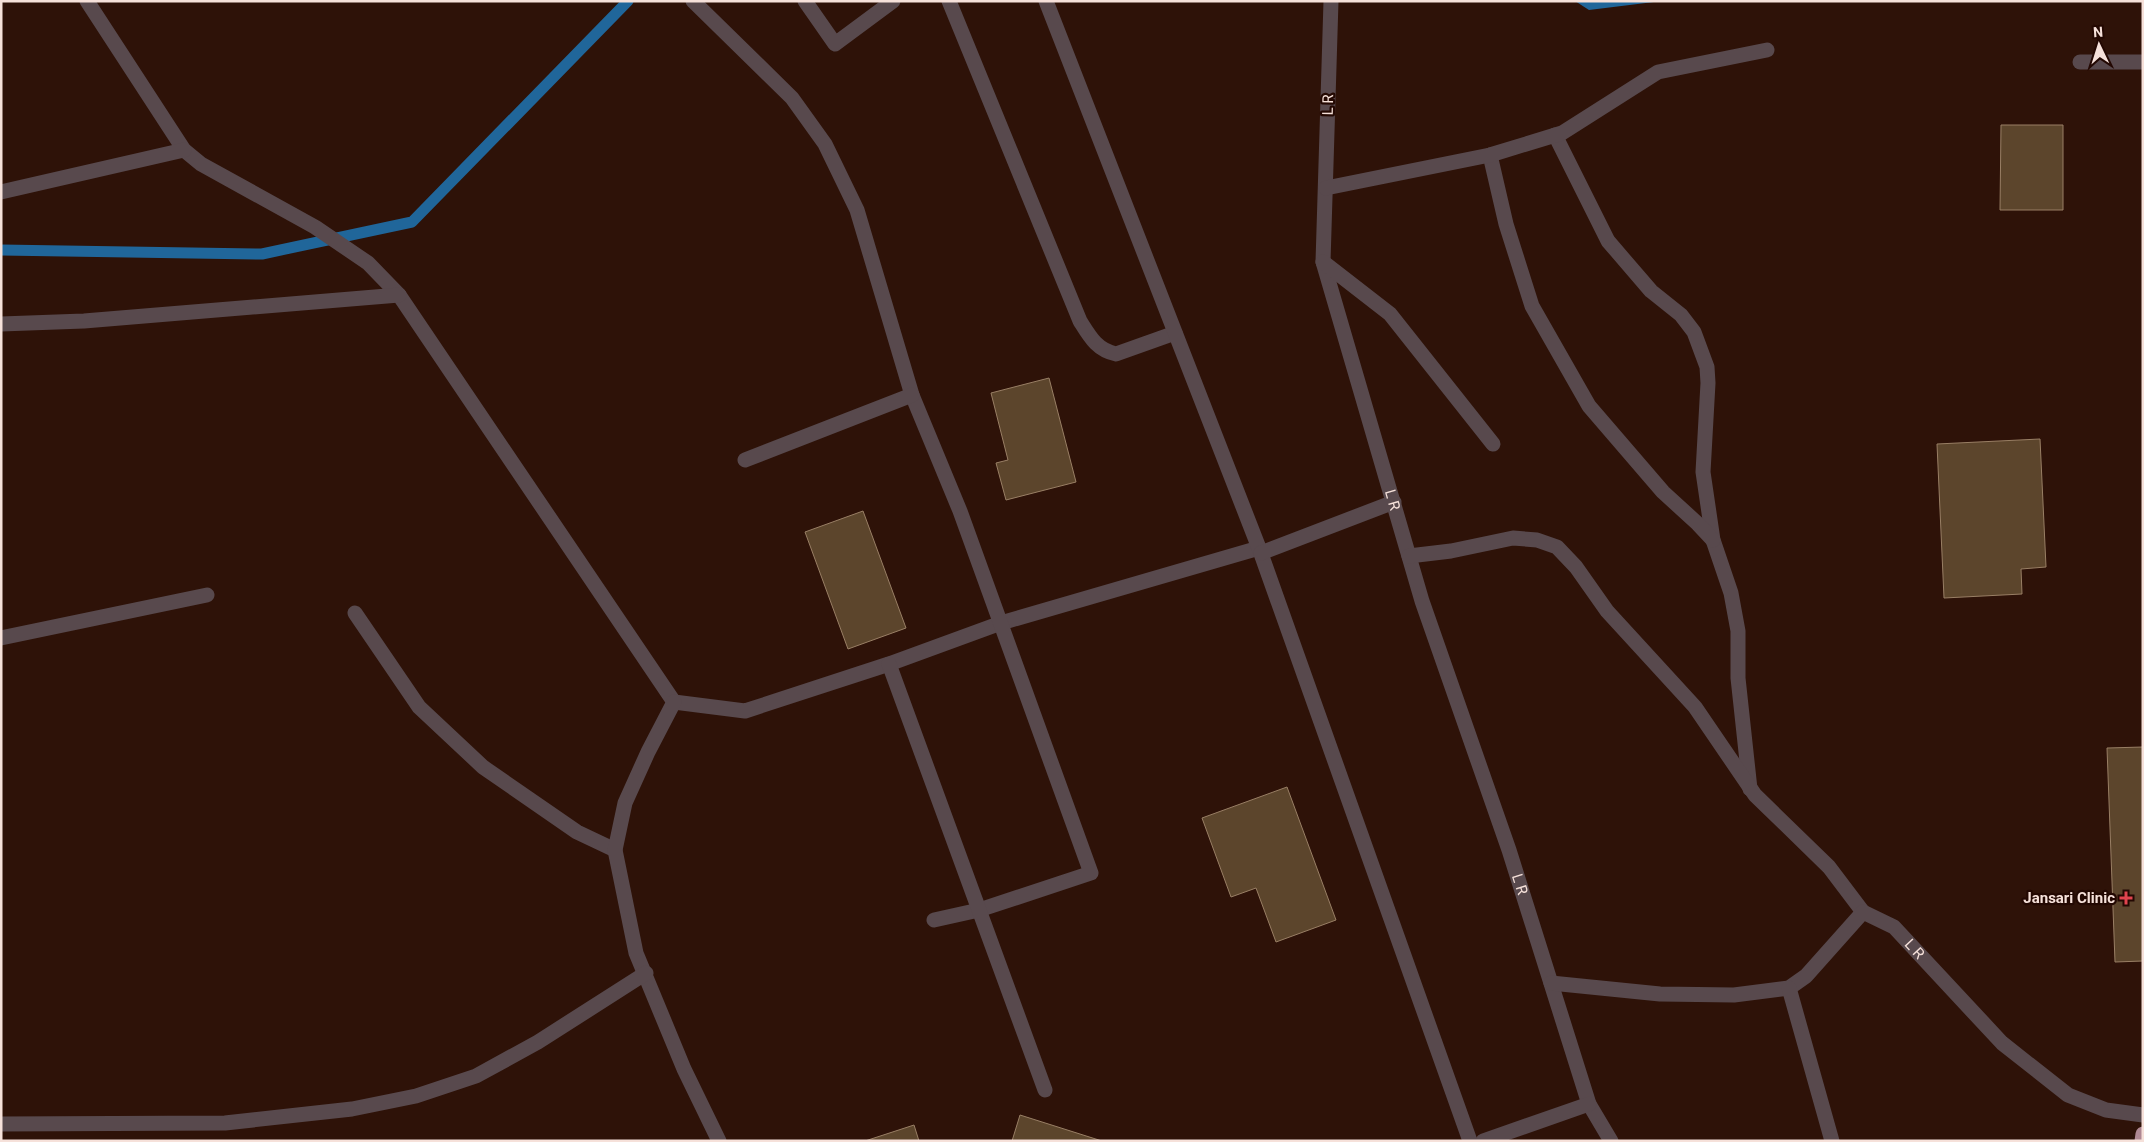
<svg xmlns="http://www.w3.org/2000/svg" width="2144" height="1142" viewBox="0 0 2144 1142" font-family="Roboto,sans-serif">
<rect width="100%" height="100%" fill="#2e1208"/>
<path fill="#20669a" d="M 1575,1 L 1662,1 L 1589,10 Z"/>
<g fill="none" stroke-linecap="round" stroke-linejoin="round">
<path stroke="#20669a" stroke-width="11" d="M 1,250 L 262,254 L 412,222 L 628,1"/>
</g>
<path fill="#5c452c" stroke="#997f65" d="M 2001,125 L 2063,125 L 2063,210 L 2000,210 Z
M 1049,378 L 1076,482 L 1006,500 L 996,463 L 1008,460 L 991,393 Z
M 2040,439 L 2046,567 L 2021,569 L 2022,594 L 1944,598 L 1937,444 Z
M 863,511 L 906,628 L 848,649 L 805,532 Z
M 2143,747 L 2143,961 L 2115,962 L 2107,748 Z
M 1287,787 L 1336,920 L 1276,942 L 1256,888 L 1231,897 L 1202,818 Z
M 1020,1115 L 1102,1141 L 1012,1141 Z
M 914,1125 L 919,1141 L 865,1141 Z"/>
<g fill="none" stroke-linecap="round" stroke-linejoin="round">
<g stroke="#58494d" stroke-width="15">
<path d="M 87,1 L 184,150 L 201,164 L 315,227 L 368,263 L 399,295 L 674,702 L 745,711 L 889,664 L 1001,623 L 1259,548"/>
<path d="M 693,1 L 792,98 L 825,144 L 857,210 L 912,395 L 960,511 L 1091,873 L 979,910 L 934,920"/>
<path d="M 805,1 L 835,44 L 893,1"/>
<path d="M 949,1 L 1080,321 C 1090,337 1097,350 1116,354 L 1175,333"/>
<path d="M 1046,1 L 1259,548 L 1470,1141"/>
<path id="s1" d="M 1331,1 L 1323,262 L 1422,601 L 1509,850 L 1589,1104 L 1611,1141"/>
<path d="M 2080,62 L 2143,62"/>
<path d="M 1555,135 L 1608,241 L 1651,291 L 1681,315 L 1694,332 L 1707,367 L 1708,383 L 1703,472 L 1713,540 L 1731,593 L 1738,631 L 1738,678 L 1750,789"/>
<path d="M 1490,155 L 1506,224 L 1532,306 L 1589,406 L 1663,492 L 1698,524 L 1713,540"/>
<path d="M 1326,188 L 1490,155 L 1562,133 L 1658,72 L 1767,50"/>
<path d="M 1,192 L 184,150"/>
<path d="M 1323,262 L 1390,314 L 1493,444"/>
<path d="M 1,324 L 84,321 L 399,295"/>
<path d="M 745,460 L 912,395"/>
<path d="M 1261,553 L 1394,502"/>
<path d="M 1409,556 L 1451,551 L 1513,538 L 1537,540 L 1557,547 L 1576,567 L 1607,611 L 1695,707 L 1755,795 L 1829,867 L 1863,912"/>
<path d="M 355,613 L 419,707 L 483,767 L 577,832 L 615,850"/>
<path d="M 1,638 L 207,595"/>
<path d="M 889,664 L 1045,1090"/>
<path d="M 674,702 L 648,752 L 625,803 L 615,850 L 636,953 L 684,1069 L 719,1141"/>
<path id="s2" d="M 1551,983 L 1660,994 L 1734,995 L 1789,988 L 1806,976 L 1863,912 L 1894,927 L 2002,1043 L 2068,1095 L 2106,1110 L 2143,1115"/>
<path d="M 1789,988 L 1832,1141"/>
<path d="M 1,1124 L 225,1123 L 352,1109 L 416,1096 L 476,1076 L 538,1042 L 646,973"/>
<path d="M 1483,1141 L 1589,1104"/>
</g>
<path stroke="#af8893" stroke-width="15" d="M 2142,1141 L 2143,1134"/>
</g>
<path fill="#e0444e" stroke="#230802" stroke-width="2" d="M2123.5 890.5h5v5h5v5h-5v5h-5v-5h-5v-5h5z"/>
<g text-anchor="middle" stroke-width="4.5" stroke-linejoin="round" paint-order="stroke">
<g font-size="15" fill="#f6e1da" stroke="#230802">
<text transform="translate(1328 105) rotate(-89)" y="5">L R</text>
<text dy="5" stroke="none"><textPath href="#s1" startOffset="509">L R</textPath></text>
<text dy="5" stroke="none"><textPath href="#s1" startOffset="914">L R</textPath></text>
<text dy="5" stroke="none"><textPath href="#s2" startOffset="410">L R</textPath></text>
</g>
<g font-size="15" font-weight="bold" fill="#f6e1da" stroke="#230802" text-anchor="end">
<text x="2115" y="903">Jansari Clinic</text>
</g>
</g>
<rect width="2144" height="1142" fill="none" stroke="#f6e1da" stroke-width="5"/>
<g transform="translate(2099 45) rotate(356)" stroke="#230802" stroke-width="4" paint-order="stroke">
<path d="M0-4L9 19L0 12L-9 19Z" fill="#f6e1da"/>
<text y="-8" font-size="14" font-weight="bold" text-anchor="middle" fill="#f6e1da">N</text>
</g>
</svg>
